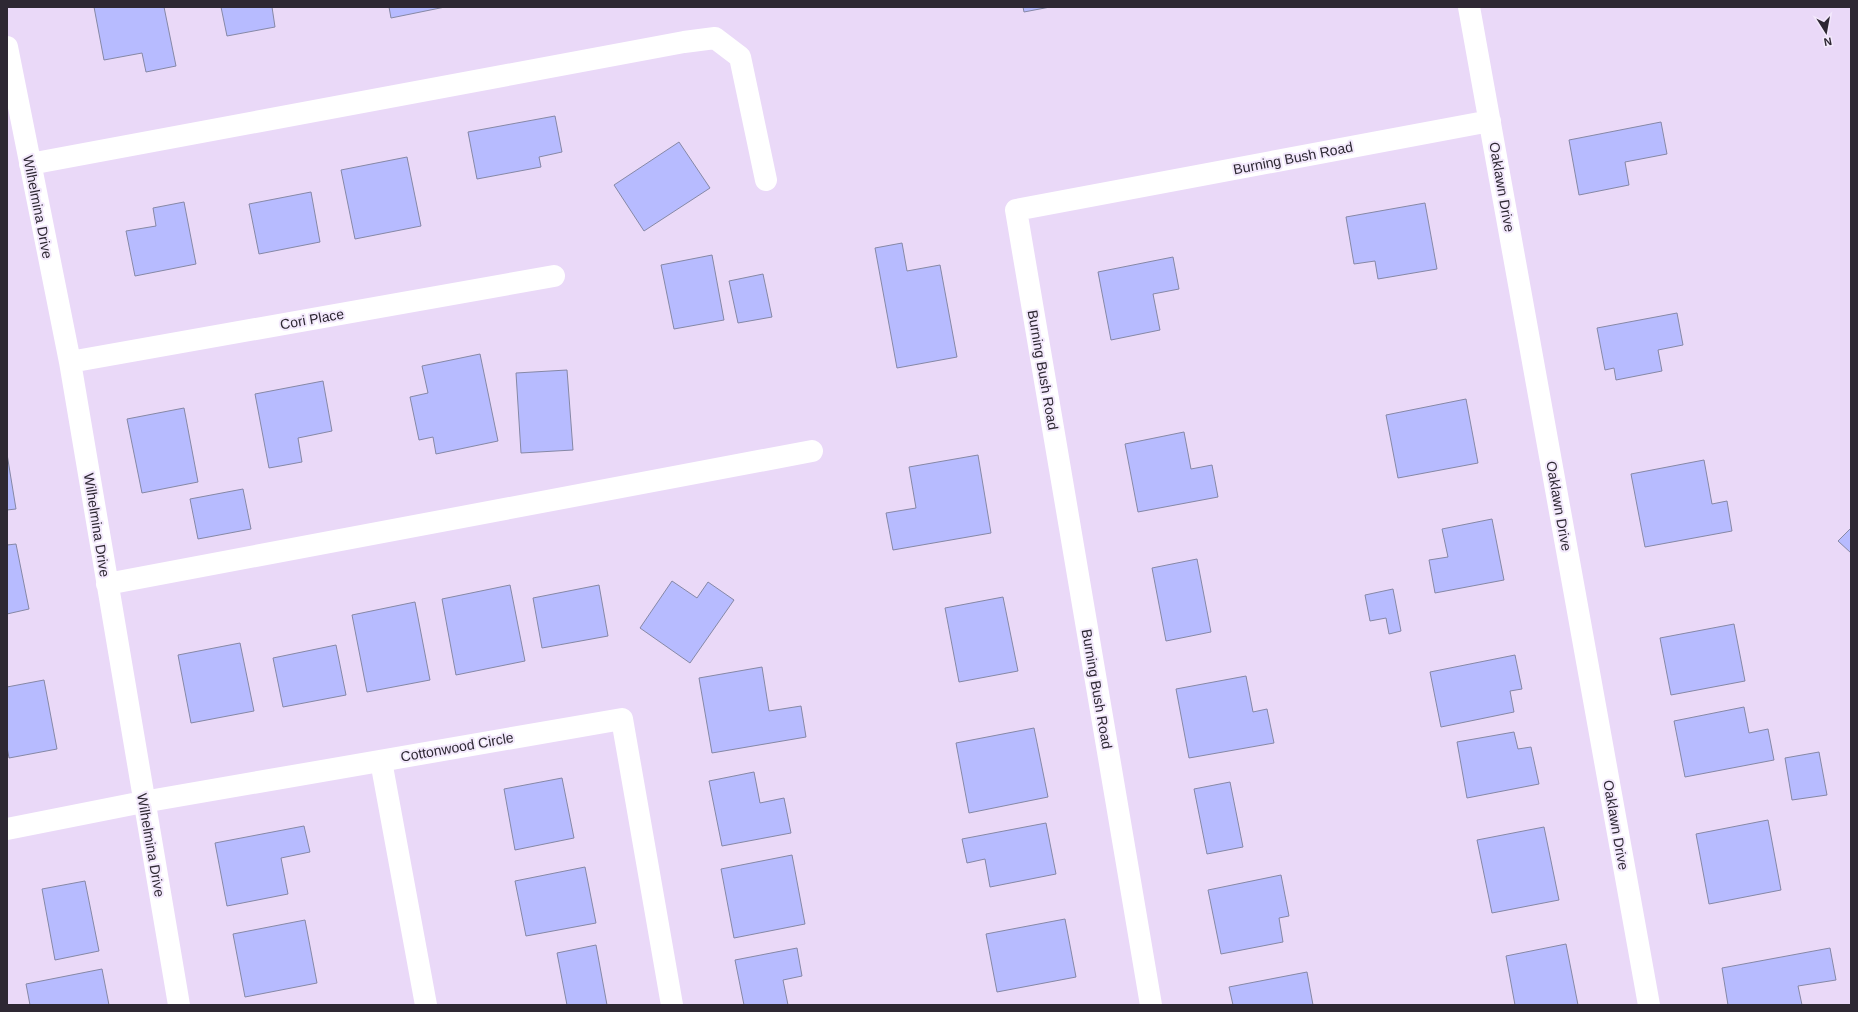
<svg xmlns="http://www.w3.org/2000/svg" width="1858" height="1012" viewBox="0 0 1858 1012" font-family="Helvetica,sans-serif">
<rect width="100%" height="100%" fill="#ead9f8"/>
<path fill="#b7bbff" stroke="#8688a6" d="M 94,7 L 164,7 L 176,66 L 146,72 L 142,53 L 104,60 Z
M 221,7 L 272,7 L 275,27 L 227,36 Z
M 389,7 L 445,7 L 391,18 Z
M 1023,7 L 1050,7 L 1024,12 Z
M 555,116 L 562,152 L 539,157 L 541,167 L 477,179 L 468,132 Z
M 1661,122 L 1667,154 L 1625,162 L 1629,185 L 1579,195 L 1569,140 Z
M 679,142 L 710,188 L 644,231 L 614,185 Z
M 407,157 L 421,226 L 355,239 L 341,170 Z
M 311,192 L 320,242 L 259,254 L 249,204 Z
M 184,202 L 196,264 L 135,276 L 126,231 L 156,226 L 153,208 Z
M 1425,203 L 1437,269 L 1378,279 L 1375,261 L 1354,264 L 1346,217 Z
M 902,243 L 907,271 L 940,265 L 957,357 L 897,368 L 875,248 Z
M 712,255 L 724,320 L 674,329 L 661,265 Z
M 1173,257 L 1179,289 L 1153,294 L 1160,330 L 1111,340 L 1098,272 Z
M 763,274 L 772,317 L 738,323 L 729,281 Z
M 1677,313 L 1683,345 L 1658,350 L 1662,371 L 1616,380 L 1614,368 L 1605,370 L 1597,328 Z
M 480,354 L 498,441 L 436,454 L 433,437 L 419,440 L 410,397 L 428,393 L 422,366 Z
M 567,370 L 573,450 L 521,453 L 516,373 Z
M 323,381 L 332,431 L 298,438 L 302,462 L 269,468 L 255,394 Z
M 1466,399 L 1478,463 L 1398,478 L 1386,415 Z
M 184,408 L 198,482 L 142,493 L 127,419 Z
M 1184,432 L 1191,469 L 1212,465 L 1218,497 L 1138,512 L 1125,444 Z
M 7,454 L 16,509 L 7,510 Z
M 978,455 L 991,533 L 893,550 L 886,513 L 916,508 L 909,467 Z
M 1704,460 L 1712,504 L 1727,501 L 1732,531 L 1645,547 L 1631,474 Z
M 243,489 L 251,529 L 198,539 L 190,499 Z
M 1492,519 L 1504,580 L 1435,593 L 1429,560 L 1448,557 L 1442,529 Z
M 1851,528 L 1851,553 L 1838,541 Z
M 16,544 L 29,609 L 7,614 L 7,545 Z
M 1197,559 L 1211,632 L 1166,641 L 1152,568 Z
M 672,581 L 697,598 L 708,582 L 734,600 L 690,663 L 640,628 Z
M 510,585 L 525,661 L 456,675 L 442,599 Z
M 599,585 L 608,636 L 542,648 L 533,598 Z
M 1393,589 L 1401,631 L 1389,634 L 1386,618 L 1370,621 L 1365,595 Z
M 1003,597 L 1018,671 L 959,682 L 945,608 Z
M 415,602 L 430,680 L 367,692 L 352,615 Z
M 1734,624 L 1745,681 L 1671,695 L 1660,638 Z
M 240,643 L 254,711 L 191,723 L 178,655 Z
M 336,645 L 346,695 L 283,707 L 273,658 Z
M 1515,655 L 1522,689 L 1510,691 L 1514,712 L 1441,727 L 1430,672 Z
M 762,667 L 769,711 L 801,706 L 806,737 L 712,753 L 699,678 Z
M 1246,676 L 1253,712 L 1267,709 L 1274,743 L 1189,758 L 1176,689 Z
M 44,680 L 57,749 L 9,758 L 7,747 L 7,687 Z
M 1744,707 L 1749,733 L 1768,729 L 1774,760 L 1685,777 L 1674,721 Z
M 1034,728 L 1048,797 L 969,813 L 956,743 Z
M 1514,732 L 1518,749 L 1531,747 L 1539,784 L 1467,798 L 1457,742 Z
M 1819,752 L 1827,795 L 1792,800 L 1785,758 Z
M 754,772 L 760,803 L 784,798 L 791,833 L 722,846 L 709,781 Z
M 562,778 L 574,838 L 515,850 L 504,789 Z
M 1230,782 L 1243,847 L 1207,854 L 1194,789 Z
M 1768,820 L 1781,890 L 1709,904 L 1696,834 Z
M 1046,823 L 1056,874 L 990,887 L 985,859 L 967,863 L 962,839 Z
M 304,826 L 310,852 L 281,858 L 288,894 L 227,906 L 215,843 Z
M 1544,827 L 1559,900 L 1492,913 L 1477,840 Z
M 792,855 L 805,924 L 734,938 L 721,869 Z
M 585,867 L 596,923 L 526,936 L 515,881 Z
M 1281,875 L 1289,916 L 1279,918 L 1283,942 L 1221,954 L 1208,890 Z
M 85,881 L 99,951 L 55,960 L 42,889 Z
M 1065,919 L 1076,977 L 997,992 L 986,934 Z
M 305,920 L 317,983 L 245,997 L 233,934 Z
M 1566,944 L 1578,1005 L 1515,1005 L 1506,956 Z
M 596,945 L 607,1005 L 567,1005 L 557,953 Z
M 797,948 L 802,976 L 783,980 L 788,1005 L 744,1005 L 735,960 Z
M 1830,948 L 1836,980 L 1798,986 L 1802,1005 L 1728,1005 L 1722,968 Z
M 102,969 L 109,1005 L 30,1005 L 26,984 Z
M 1307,972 L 1313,1005 L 1233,1005 L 1229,987 Z"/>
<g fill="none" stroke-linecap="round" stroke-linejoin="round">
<path stroke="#fff" stroke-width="22" d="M 1469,7 L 1649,1005
M 7,47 L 70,362 L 179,1005
M 30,164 L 684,42 L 715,38 L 740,57 L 766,180
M 70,362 L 554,276
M 107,584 L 812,451
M 381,761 L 426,1005
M 7,829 L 143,802 L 622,719 L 672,1005
M 1151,1005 L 1016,210 L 1490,121"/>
</g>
<g text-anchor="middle" stroke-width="4" stroke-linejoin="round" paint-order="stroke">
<g font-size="14" fill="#2e2833" stroke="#f3e9fc">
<text transform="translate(1293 158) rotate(-11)" y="5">Burning Bush Road</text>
<text transform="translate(1502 187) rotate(80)" y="5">Oaklawn Drive</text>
<text transform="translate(38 207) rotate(79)" y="5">Wilhelmina Drive</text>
<text transform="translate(312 319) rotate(-10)" y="5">Cori Place</text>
<text transform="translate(1043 370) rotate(80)" y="5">Burning Bush Road</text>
<text transform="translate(1559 506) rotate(80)" y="5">Oaklawn Drive</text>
<text transform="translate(97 525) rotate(81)" y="5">Wilhelmina Drive</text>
<text transform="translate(1097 689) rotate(80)" y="5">Burning Bush Road</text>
<text transform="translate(457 747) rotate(-10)" y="5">Cottonwood Circle</text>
<text transform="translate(1616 825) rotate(80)" y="5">Oaklawn Drive</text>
<text transform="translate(151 845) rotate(80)" y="5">Wilhelmina Drive</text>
</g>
</g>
<rect width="1858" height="1012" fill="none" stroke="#2e2833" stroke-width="16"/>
<g transform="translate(1826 32) rotate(169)" stroke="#f3e9fc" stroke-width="3" paint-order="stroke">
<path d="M0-3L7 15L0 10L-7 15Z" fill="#2e2833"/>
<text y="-6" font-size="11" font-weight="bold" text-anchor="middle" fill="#2e2833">N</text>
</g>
</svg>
